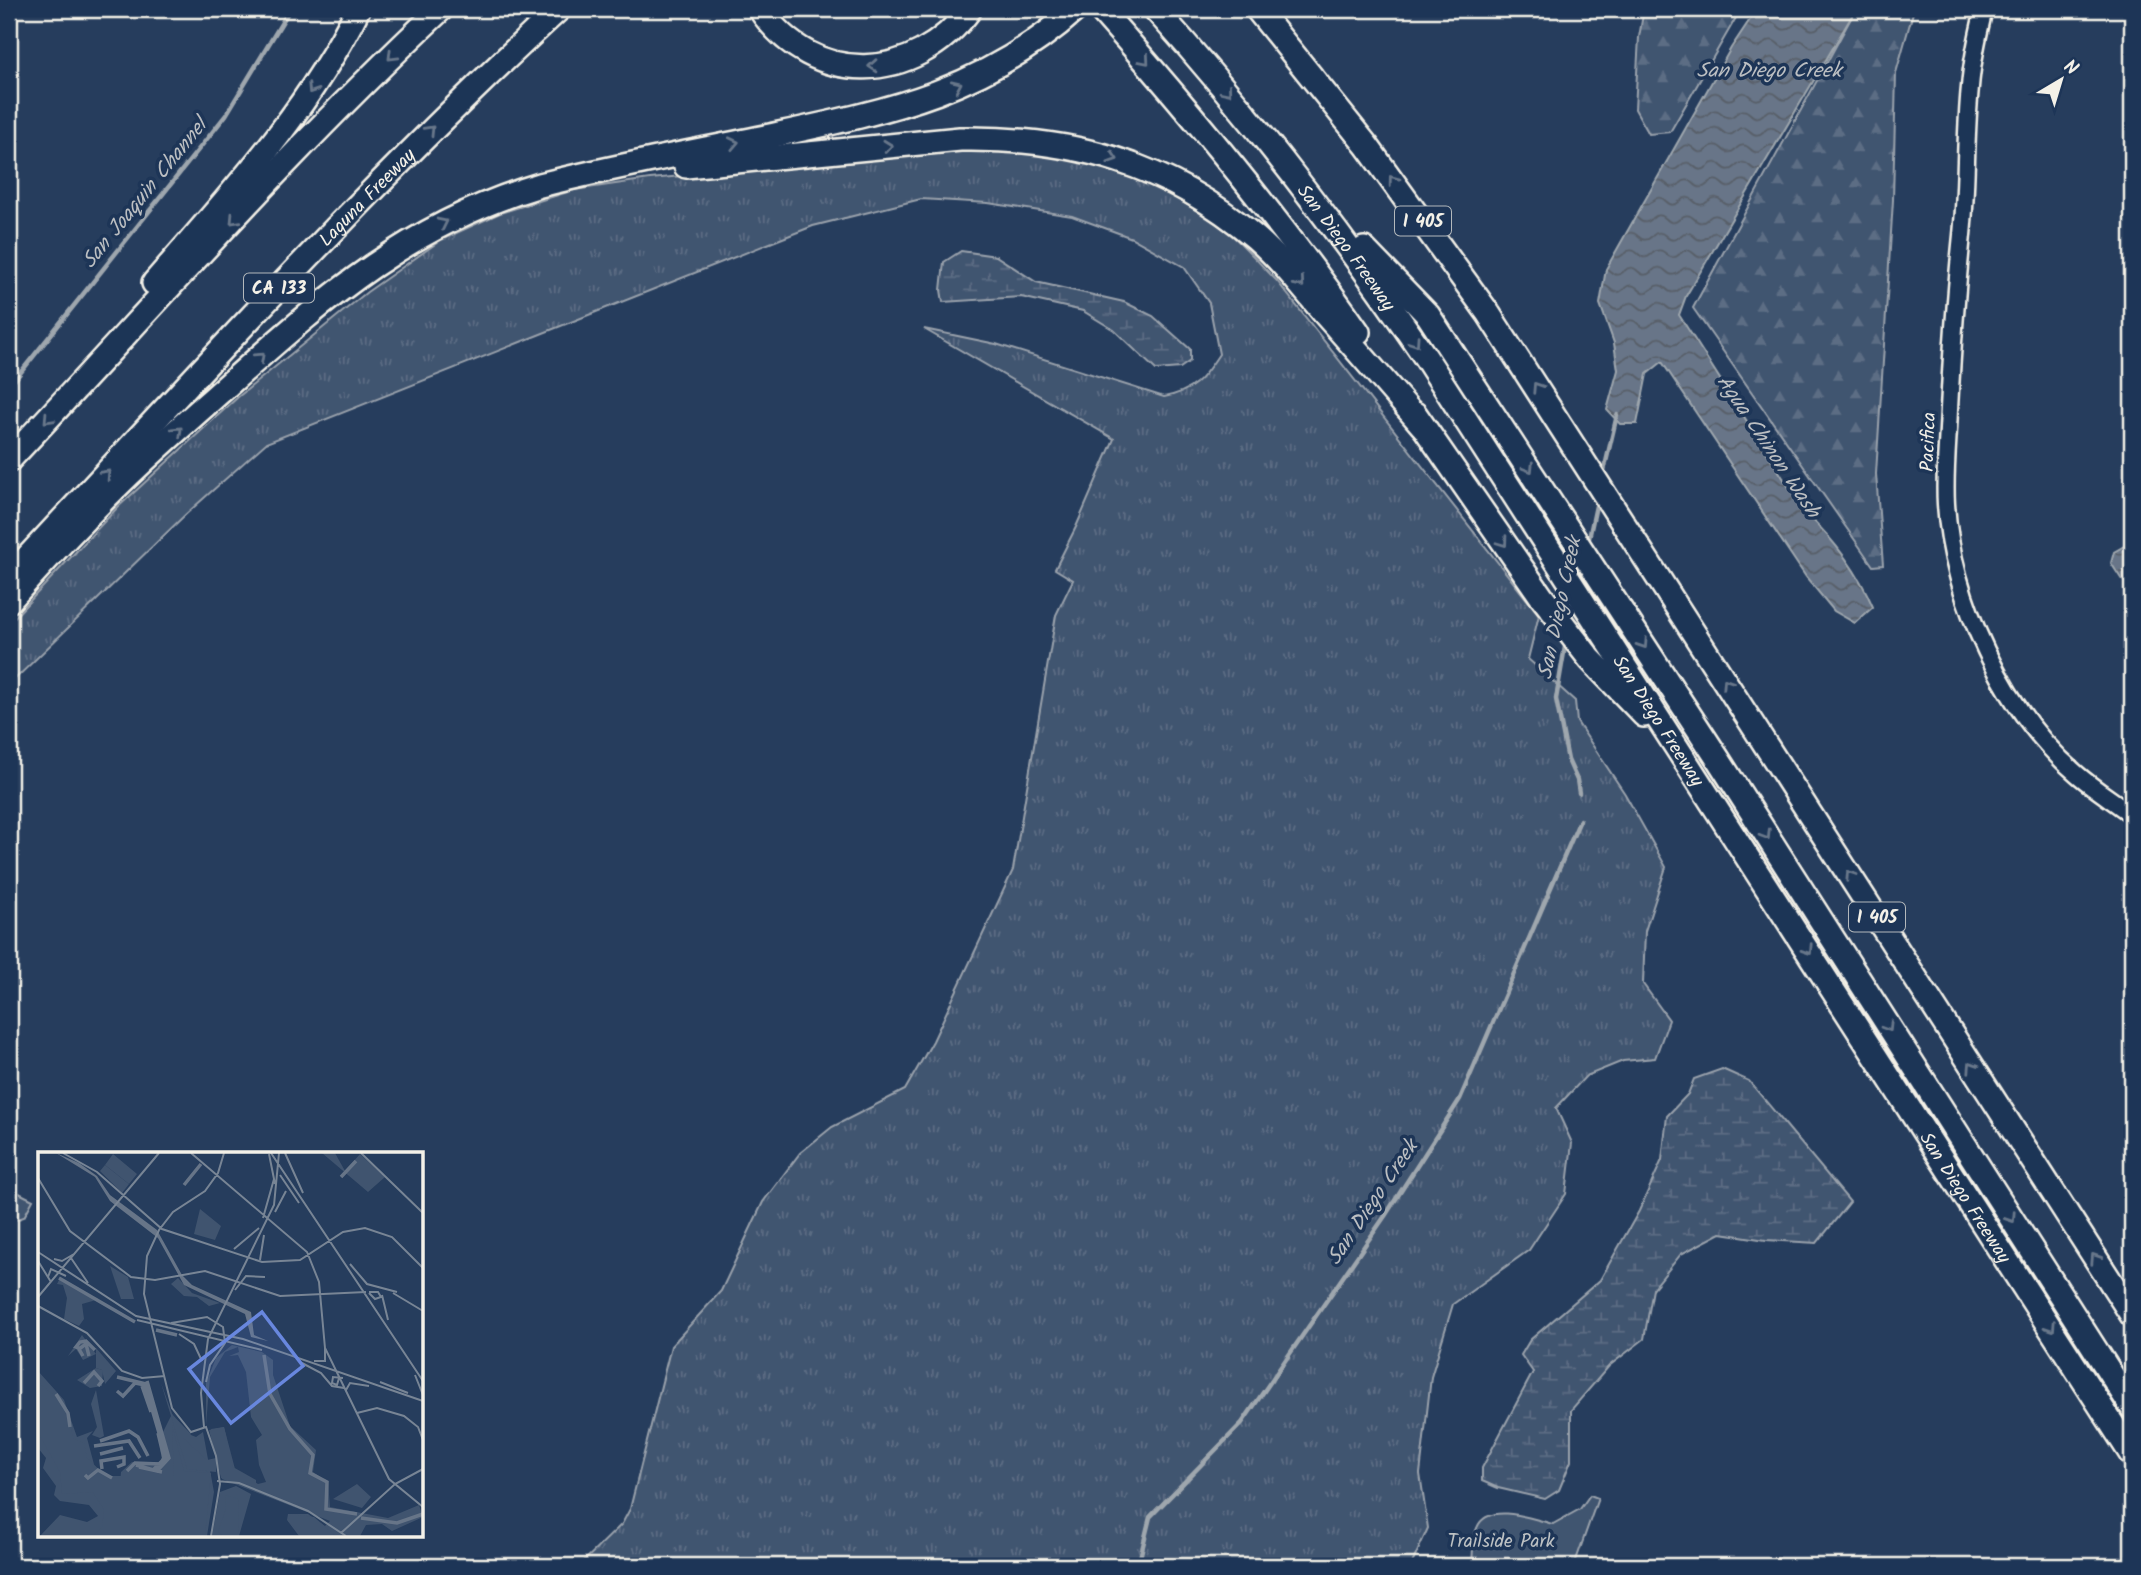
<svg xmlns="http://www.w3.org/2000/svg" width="2141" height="1575" viewBox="0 0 2141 1575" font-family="Kalam,sans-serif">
<defs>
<pattern id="grass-tufts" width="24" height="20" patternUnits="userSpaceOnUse" patternTransform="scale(1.75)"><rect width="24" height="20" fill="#40546f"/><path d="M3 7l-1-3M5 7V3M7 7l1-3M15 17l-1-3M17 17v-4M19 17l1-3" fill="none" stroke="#5c6d84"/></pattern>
<pattern id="forest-firs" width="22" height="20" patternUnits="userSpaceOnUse" patternTransform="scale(1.75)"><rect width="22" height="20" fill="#40546f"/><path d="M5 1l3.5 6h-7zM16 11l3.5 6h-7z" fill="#5c6d84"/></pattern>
<pattern id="wetland-marsh" width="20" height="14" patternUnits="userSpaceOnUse" patternTransform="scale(1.75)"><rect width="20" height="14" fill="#40546f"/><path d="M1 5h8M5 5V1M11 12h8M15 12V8" fill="none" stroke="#5c6d84"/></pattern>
<pattern id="water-waves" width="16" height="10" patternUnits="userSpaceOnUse" patternTransform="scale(1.75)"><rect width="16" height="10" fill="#677588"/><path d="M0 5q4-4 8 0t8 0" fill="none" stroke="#585e67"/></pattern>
</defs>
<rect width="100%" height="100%" fill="#263d5d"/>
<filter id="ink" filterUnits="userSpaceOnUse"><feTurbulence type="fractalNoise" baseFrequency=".0143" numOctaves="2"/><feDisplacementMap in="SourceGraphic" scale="14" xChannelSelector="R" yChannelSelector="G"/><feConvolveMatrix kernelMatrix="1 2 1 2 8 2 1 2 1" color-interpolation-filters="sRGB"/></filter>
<g filter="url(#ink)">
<path fill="url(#grass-tufts)" stroke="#9aa2ac" stroke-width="2" d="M 976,149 C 1061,152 1118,162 1191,207 C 1206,217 1223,227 1236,239 C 1250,252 1263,267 1277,281 L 1539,615 L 1528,659 L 1575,701 L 1577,722 L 1625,794 L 1666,867 L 1645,931 L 1643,984 L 1669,1020 L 1655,1058 L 1623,1061 L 1586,1076 L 1556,1108 L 1572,1143 L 1566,1194 L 1529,1250 L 1453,1304 L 1431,1377 L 1420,1474 L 1428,1528 L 1411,1566 L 579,1566 L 622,1524 L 630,1509 L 671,1346 L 721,1291 L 763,1202 L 800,1153 L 832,1127 L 905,1090 L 933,1041 L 1013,870 L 1056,615 L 1073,580 L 1055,569 L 1076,527 L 1114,439 L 924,329 L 996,344 L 1164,397 C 1195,391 1203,378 1219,354 L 1209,303 L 1184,267 L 1132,238 L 1072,216 L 988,203 L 921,199 L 813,226 L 266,443 L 185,515 L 9,685 L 9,623 L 117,508 L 238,397 L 367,292 L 441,240 L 500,213 L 574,190 L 650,179 Z"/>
<path fill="url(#forest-firs)" stroke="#9aa2ac" stroke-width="2" d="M 1644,9 L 1741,9 L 1670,132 L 1649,134 L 1635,109 L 1639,37 Z
M 1856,9 L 1914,9 L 1896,73 L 1893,200 L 1876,474 L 1883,565 L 1873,566 L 1693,308 Z"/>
<path fill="url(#wetland-marsh)" stroke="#9aa2ac" stroke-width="2" d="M 961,251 L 996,256 L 1036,282 L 1124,302 L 1153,316 L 1190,349 L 1190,361 L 1180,368 L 1156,370 L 1114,330 L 1083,311 L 1021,297 L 943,302 L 941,290 L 944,262 Z
M 1722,1069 L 1749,1081 L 1850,1202 L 1817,1243 L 1766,1240 L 1721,1233 L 1681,1254 L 1653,1289 L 1644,1339 L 1609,1366 L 1571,1410 L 1571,1461 L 1559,1490 L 1545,1499 L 1498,1488 L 1482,1481 L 1482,1468 L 1533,1372 L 1521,1355 L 1530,1340 L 1600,1280 L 1639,1211 L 1662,1160 L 1667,1116 L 1688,1094 L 1694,1079 Z"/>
<path fill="#40546f" stroke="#9aa2ac" stroke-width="2" d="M 9,1188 L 33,1200 L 24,1217 L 9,1222 Z
M 1590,1495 L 1598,1498 L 1574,1566 L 1472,1566 C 1473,1555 1472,1538 1477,1528 C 1487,1501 1534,1519 1553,1524 L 1580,1509 Z"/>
<path fill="url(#water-waves)" stroke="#9fa7ae" stroke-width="2" d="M 1757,9 L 1856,9 L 1686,296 L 1679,315 L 1805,512 C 1833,539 1858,571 1873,607 L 1855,623 L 1834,611 L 1806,577 L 1662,362 L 1647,374 L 1637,424 L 1620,424 L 1607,410 L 1618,370 L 1614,343 L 1600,304 L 1606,269 L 1731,48 Z
M 2126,545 L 2132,547 L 2132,584 L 2122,580 L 2111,563 L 2114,552 Z"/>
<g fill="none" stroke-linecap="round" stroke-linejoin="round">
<path stroke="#9fa7ae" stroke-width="4.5" d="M 9,387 L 226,115 L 290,9
M 1603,475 L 1617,415
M 1588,543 L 1597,501
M 1570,622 L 1574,603
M 1566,641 L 1556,699 L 1568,760 L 1577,780 L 1579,793
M 1138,1566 L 1150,1517 L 1242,1423 L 1385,1216 L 1460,1099 L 1580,820"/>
<defs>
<path id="tertiary" d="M 1984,9 C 1978,34 1972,61 1970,87 C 1965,136 1967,186 1962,235 C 1956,293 1952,351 1949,409 C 1948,440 1944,473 1946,504 C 1952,599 2004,712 2077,774 C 2094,789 2114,801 2132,815"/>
<g id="motorway">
<path d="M 760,9 C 813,88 915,84 970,9"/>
<path d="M 1100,9 C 1191,112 1279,218 1358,332"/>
<path id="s1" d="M 1155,9 C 1254,119 1343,236 1426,358 L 2132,1455"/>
<path d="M 1257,9 L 1367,146 L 1488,313 L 2132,1315"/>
<path d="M 686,166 L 960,139 C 1073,137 1169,164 1256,238 C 1282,261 1302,287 1324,313 C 1357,350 1390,388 1422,425"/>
<path d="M 1364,249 L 1428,315 L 1718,759 L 2132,1407"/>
<path d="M 154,283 C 229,196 307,113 358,9"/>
<path d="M 1415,414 L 1541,596 L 1590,659 L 1644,715"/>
<path d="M 9,460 C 151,309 289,151 441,9"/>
<path id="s2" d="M 9,577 C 189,385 365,187 559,9"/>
<path d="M 9,601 C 34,573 59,545 85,519 C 130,471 180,428 229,384 C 326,297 412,223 540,185 C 616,166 693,152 770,136 C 887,111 984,92 1076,9"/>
</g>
</defs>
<use href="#tertiary" stroke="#f4f1e8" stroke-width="21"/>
<use href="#motorway" stroke="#f4f1e8" stroke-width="28"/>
<use href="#tertiary" stroke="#1d3557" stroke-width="16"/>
<use href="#motorway" stroke="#1d3557" stroke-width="23"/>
</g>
<defs><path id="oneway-chevron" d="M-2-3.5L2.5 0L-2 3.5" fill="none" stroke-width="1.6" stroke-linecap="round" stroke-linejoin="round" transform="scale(1.75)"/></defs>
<g stroke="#68778a">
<use href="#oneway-chevron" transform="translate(392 56) rotate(135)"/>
<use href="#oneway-chevron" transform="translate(1145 60) rotate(49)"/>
<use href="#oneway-chevron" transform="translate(873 66) rotate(176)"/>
<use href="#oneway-chevron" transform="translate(957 85) rotate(-24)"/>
<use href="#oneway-chevron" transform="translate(312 89) rotate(123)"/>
<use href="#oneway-chevron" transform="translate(1227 91) rotate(50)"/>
<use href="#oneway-chevron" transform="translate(430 130) rotate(-46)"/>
<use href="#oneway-chevron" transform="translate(734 143) rotate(-12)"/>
<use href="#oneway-chevron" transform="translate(888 146) rotate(-6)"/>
<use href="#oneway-chevron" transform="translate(1113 158) rotate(18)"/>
<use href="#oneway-chevron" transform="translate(1393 180) rotate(-127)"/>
<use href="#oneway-chevron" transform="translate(234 220) rotate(133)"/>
<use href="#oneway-chevron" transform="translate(443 223) rotate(-26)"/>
<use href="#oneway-chevron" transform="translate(1300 283) rotate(49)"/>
<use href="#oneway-chevron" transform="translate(1415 342) rotate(56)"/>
<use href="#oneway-chevron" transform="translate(260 357) rotate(-42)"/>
<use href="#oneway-chevron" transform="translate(1537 387) rotate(-123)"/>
<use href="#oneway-chevron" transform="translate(48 419) rotate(133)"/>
<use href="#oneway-chevron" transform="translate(178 431) rotate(-43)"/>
<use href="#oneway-chevron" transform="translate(1529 468) rotate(58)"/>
<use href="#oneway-chevron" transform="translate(106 474) rotate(-47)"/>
<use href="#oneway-chevron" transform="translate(1503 542) rotate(54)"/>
<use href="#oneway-chevron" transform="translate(1643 644) rotate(57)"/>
<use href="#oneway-chevron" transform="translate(1727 683) rotate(-123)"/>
<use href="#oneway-chevron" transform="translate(1766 835) rotate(58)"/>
<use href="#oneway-chevron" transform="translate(1850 875) rotate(-123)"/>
<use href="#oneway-chevron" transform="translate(1808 950) rotate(57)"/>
<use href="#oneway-chevron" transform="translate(1888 1027) rotate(58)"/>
<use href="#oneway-chevron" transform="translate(1972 1066) rotate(-123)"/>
<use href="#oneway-chevron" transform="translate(2011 1218) rotate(57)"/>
<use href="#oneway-chevron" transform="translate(2095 1258) rotate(-123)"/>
<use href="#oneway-chevron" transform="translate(2051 1327) rotate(57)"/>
</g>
</g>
<g text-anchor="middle" stroke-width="7" stroke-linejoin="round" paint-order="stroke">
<g fill="#1d3557" stroke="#b4b9bc" stroke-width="2">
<rect x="1395" y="206.5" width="56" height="29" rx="5"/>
<rect x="244" y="273.5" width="70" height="29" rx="5"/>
<rect x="1849" y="902.5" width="56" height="29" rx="5"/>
</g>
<g font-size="18" font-weight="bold" fill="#f4f1e8">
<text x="1423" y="227">I 405</text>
<text x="279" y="294">CA 133</text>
<text x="1877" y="923">I 405</text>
</g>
<g font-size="19" fill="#f4f1e8" stroke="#1d3557">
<text dy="7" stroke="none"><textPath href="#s2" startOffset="522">Laguna Freeway</textPath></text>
<text dy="7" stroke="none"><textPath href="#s1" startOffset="306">San Diego Freeway</textPath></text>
<text transform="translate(1927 442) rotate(-88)" y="7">Pacifica</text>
<text dy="7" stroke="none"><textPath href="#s1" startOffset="873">San Diego Freeway</textPath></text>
<text dy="7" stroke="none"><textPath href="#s1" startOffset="1440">San Diego Freeway</textPath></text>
</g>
<g font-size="19" fill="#bec2c4" stroke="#1d3557">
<text x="1501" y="1547">Trailside Park</text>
</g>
<g font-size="21" font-style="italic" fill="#bcbfc2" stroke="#1d3557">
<text x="1769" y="77">San Diego Creek</text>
<text transform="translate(144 193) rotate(-51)" y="7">San Joaquin Channel</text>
<text transform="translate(1769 446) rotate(56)" y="7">Agua Chinon Wash</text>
<text transform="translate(1559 608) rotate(-78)" y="7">San Diego Creek</text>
<text transform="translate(1372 1202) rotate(-56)" y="7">San Diego Creek</text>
</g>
</g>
<g transform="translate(38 1152)">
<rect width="385" height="385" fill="#263d5d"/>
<path d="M 284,1 L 297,1 L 307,19 L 322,2 L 347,25 L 330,40 ZM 67,13 L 91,32 L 84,41 L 62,19 ZM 162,57 L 183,74 L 177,88 L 156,82 ZM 72,114 L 90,125 L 96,147 L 83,147 ZM 22,126 L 58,148 L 44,152 L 46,167 L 41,174 L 26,167 L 29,146 L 25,133 L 19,132 ZM 44,183 L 58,202 L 45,208 L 38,197 L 30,204 ZM 194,193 L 224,200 L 235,208 L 235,223 L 252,274 L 278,298 L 275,320 L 290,330 L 292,355 L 350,366 L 381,353 L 385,365 L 354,379 L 344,372 L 328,373 L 322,384 L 261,384 L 249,368 L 250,362 L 270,362 L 287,374 L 292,369 L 184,327 L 173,277 L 186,275 L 197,317 L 220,332 L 228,330 L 221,313 L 218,288 L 224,283 L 213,265 L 208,220 L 200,203 L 191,204 L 201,200 L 200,195 L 187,200 L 172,225 L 168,273 L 168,231 L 178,206 ZM 58,216 L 65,218 L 64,234 L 52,236 L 39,228 ZM 0,219 L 26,248 L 39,285 L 55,279 L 49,286 L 57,316 L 82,332 L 83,320 L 94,310 L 124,310 L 121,288 L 134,262 L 153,283 L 158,285 L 165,280 L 176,340 L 169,384 L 2,384 L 22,363 L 49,370 L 60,364 L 51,353 L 22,349 L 16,343 L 18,334 L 5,316 L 8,306 L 0,296 ZM 198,334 L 213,342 L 201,384 L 174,384 L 182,340 Z" fill="#40546f"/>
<path d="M 140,126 L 154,141 L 182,151 L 171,154 L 159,145 L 146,144 L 133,132 Z" fill="#40546f"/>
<path d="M 75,2 L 99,22 L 91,32 L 67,13 ZM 58,196 L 78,219 L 67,232 L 64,218 L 58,216 ZM 0,230 L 24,250 L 36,287 L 46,291 L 49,306 L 68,324 L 136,324 L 134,273 L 146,319 L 173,321 L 167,384 L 55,384 L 64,375 L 66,358 L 55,340 L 24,342 L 22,320 L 0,280 ZM 123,231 L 135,264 L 153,282 L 145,286 L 169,308 L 178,306 L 178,320 L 149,317 ZM 58,238 L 66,284 L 62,286 L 54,283 L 59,275 L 53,252 ZM 186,275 L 195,315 L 218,328 L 218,336 L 183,326 L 171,278 ZM 319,332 L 333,345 L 324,356 L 295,347 ZM 187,343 L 201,347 L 200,384 L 184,384 L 180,379 L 188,357 ZM 253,362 L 276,365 L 298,384 L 265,384 L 250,369 Z" fill="#40546f"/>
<path d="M 18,1 L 41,11 L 59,24 L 72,43 L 119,78 L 144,123 L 154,133 L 213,160 L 216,183 L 230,189 L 213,185 L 207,162 L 146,133 L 120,86 L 72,49 L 57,25 Z" fill="#677588"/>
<path fill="none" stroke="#677588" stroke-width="3.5" d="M 303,25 L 318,9M 146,33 L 163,12M 21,126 L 97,170M 118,178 L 139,183M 41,196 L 38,195 L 42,190 L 48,189 L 57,198M 226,203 L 232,242 L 252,277 L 275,303 L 272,321 L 289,330 L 288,357 L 319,362M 45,204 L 41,197 L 48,192 L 51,204M 79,225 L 108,232 L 129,305M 46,231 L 56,220 L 64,229 L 60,234M 104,234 L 113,260M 79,239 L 85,244 L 97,231 L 107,233 L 128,305 L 116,317M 18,242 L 30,261 L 32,275M 62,289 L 91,279 L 100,285 L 110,304M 56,294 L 91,289 L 102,306M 62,302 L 85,296M 98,313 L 119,319 L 131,306 L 109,229M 101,315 L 124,320M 64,317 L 63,309 L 86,305 L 86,312 L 79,315M 89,319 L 97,311 L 122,312 L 126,306 L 120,281M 47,323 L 50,326 L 60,318 L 74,326M 323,366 L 359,371 L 385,362"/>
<path fill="none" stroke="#788595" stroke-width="2" d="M 25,1 L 59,20 L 124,77 L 224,110 L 262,108 L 305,80 L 327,76 L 354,85 L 385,116M 153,1 L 269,100 L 281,130 L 287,196 L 351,327 L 385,355M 233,1 L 385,229M 247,1 L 265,41M 323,1 L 385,61M 231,2 L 237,32M 242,23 L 261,51M 0,26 L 32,79 L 93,125 L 117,128 L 167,119 L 242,144 L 328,140M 237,60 L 248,39M 225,66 L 236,27M 196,97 L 221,76M 0,100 L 98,164 L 205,187 L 385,249M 33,106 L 50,131M 16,107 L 24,109 L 36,102M 222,108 L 226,83M 0,109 L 13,130M 312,112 L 329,132 L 359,140M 10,125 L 13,117 L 28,124M 197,138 L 208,124 L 227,125M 331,141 L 337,147 L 343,145 L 340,140 L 331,140M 355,141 L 385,159M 344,143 L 350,168M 0,145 L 121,1M 0,154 L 49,181 L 84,219 L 104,226 L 127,224M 99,168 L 224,198M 133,171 L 169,165 L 185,175 L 187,191 L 172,213 L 168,230M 141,182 L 156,192 L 164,209M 276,209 L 287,209 L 287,196M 264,211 L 283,221 L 294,234 L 306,236M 377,223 L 385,243M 301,226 L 299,233 L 294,231 L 295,225 L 305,226M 342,230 L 370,241M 308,238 L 312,231 L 331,234M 319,261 L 339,256 L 366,264 L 380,275 L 385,288M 166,275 L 163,241 L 170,187 L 236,53 L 241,1M 179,329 L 201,331 L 270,359 L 308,384M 303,381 L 357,332 L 385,317M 173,384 L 182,332 L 178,304 L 168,275 L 153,280 L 134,256 L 106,142 L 109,104 L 121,78 L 135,60 L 167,39 L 180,21 L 186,1"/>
<path fill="#6887de" fill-opacity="0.15" stroke="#6887de" stroke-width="3.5" d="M 224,160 L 265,214 L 193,271 L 151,217 Z"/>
<rect width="385" height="385" fill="none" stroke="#f4f1e8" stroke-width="3.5"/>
</g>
<rect width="2141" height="1575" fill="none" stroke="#1d3557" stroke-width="35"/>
<rect x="18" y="18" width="2106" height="1540" fill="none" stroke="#f4f1e8" stroke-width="2.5" filter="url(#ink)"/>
<g transform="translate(2061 80) rotate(38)" stroke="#1d3557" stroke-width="5" paint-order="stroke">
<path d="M0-5L12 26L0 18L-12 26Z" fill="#f4f1e8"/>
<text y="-10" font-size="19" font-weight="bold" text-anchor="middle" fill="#f4f1e8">N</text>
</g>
</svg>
